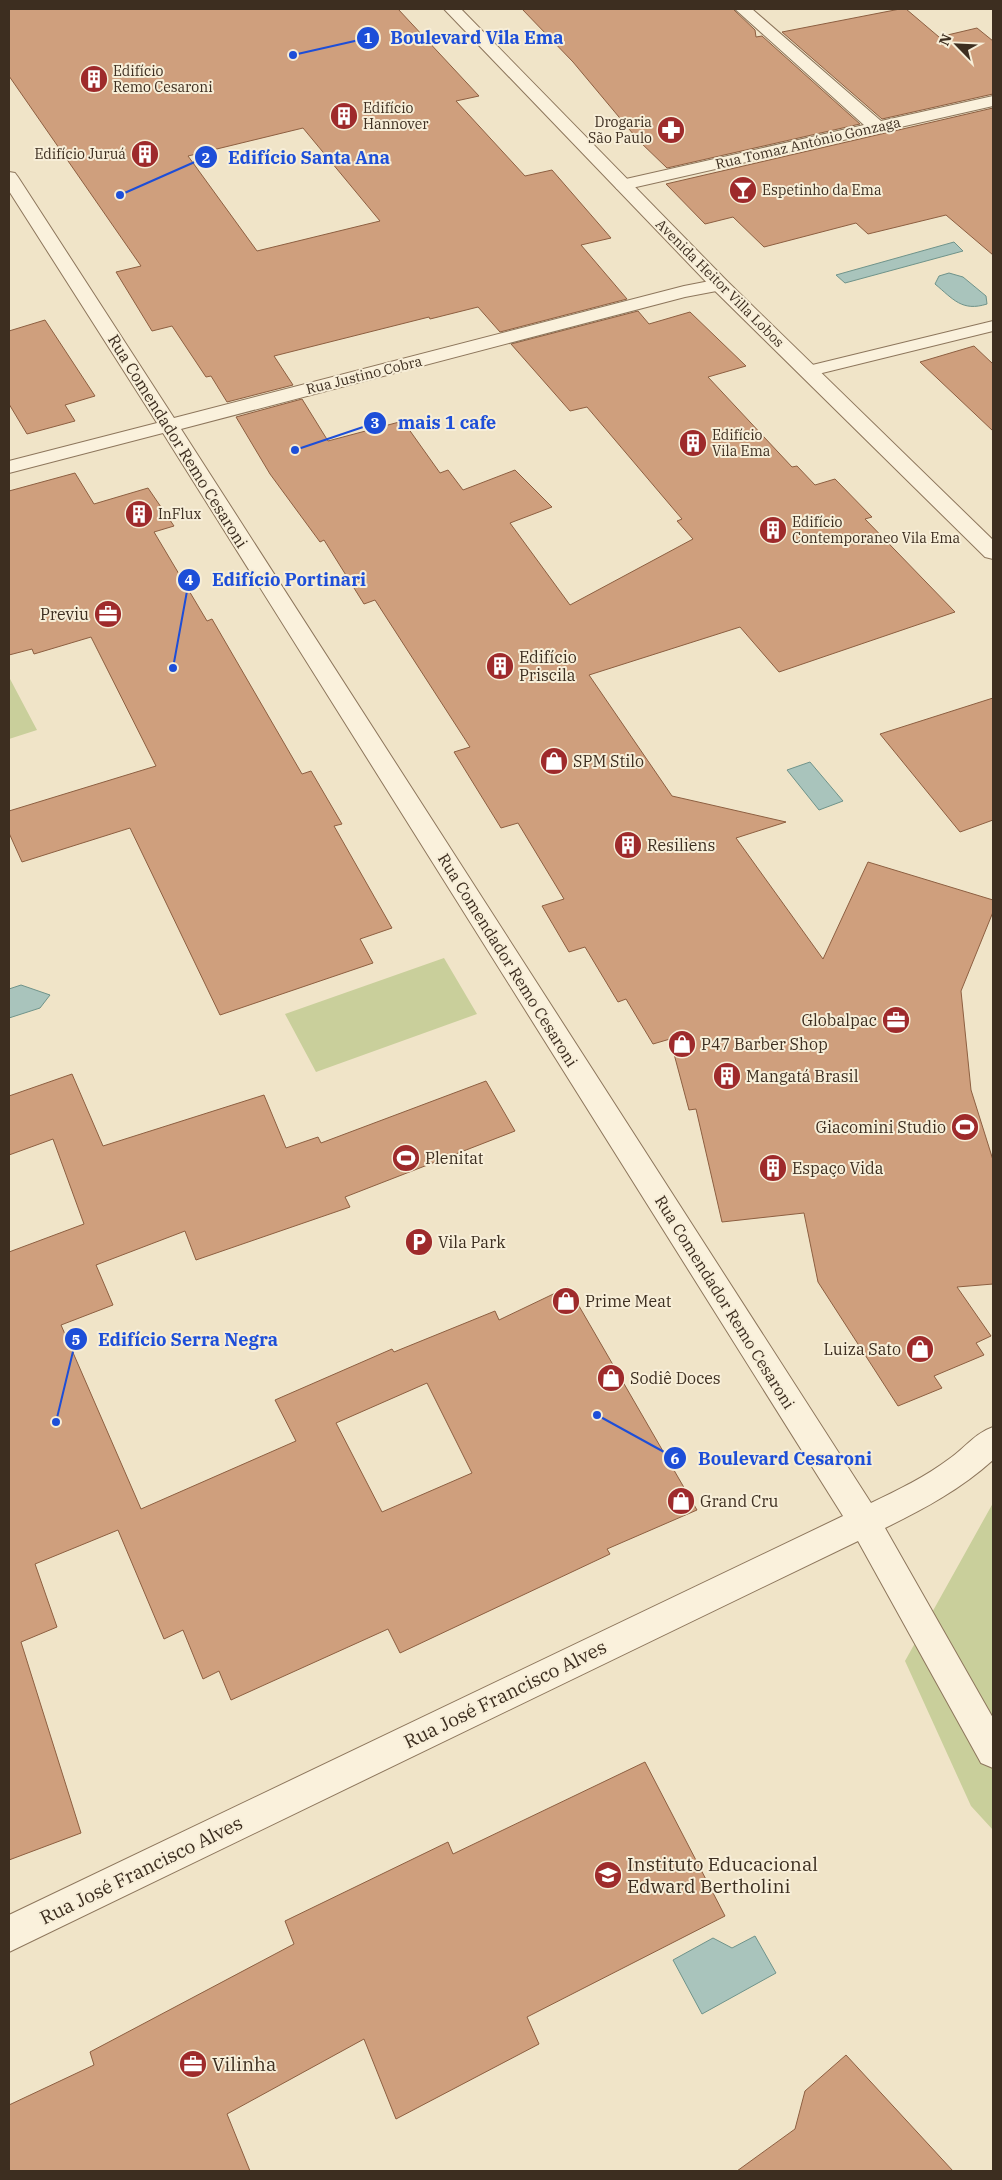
<svg xmlns="http://www.w3.org/2000/svg" width="1002" height="2180" viewBox="0 0 1002 2180" font-family="'IBM Plex Serif',serif">
<rect width="100%" height="100%" fill="#f0e4c8"/>
<path fill="#c9cf9b" d="M 9,677 L 37,730 L 9,739 Z
M 444,958 L 477,1014 L 316,1072 L 285,1014 Z
M 993,1503 L 993,1830 L 971,1806 L 905,1661 Z"/>
<path fill="#a9c4bc" stroke="#6f938a" d="M 954,242 L 963,251 L 845,283 L 836,275 Z
M 949,273 L 963,277 L 986,296 L 987,304 C 962,312 953,299 935,284 L 939,276 Z
M 810,762 L 843,801 L 819,810 L 787,770 Z
M 21,985 L 50,995 L 40,1008 L 9,1018 L 9,989 Z
M 755,1936 L 776,1973 L 702,2014 L 673,1960 L 713,1938 L 732,1948 Z"/>
<path fill="#cf9f7d" stroke="#8d5f41" fill-rule="evenodd" d="M 9,9 L 398,9 L 479,96 L 456,101 L 525,176 L 552,170 L 611,238 L 581,245 L 627,299 L 500,332 L 478,307 L 430,319 L 429,317 L 274,356 L 293,385 L 227,402 L 211,376 L 206,377 L 172,326 L 152,331 L 116,272 L 141,266 L 9,76 ZM 303,128 L 380,221 L 257,251 L 188,156 Z
M 522,9 L 733,9 L 755,30 L 756,37 L 762,36 L 860,124 L 667,168 L 639,141 L 573,62 Z
M 900,9 L 906,9 L 939,37 L 977,28 L 993,41 L 993,94 L 882,119 L 782,32 Z
M 993,108 L 993,255 L 946,215 L 868,234 L 856,223 L 764,247 L 733,217 L 705,224 L 666,184 Z
M 638,311 L 649,324 L 690,312 L 746,366 L 708,377 L 792,467 L 797,466 L 815,485 L 835,479 L 872,517 L 865,519 L 955,612 L 779,672 L 740,627 L 589,675 L 672,796 L 786,822 L 736,838 L 823,959 L 868,862 L 993,900 L 993,912 L 961,991 L 971,1090 L 993,1160 L 993,1284 L 957,1287 L 991,1336 L 976,1343 L 984,1355 L 934,1376 L 942,1388 L 898,1406 L 818,1282 L 804,1213 L 722,1222 L 696,1109 L 689,1110 L 670,1039 L 653,1044 L 626,999 L 618,1002 L 585,947 L 569,952 L 542,906 L 564,899 L 518,823 L 501,828 L 454,752 L 470,747 L 375,600 L 364,604 L 324,540 L 320,542 L 270,474 L 236,417 L 302,399 L 328,441 L 403,421 L 440,473 L 448,470 L 463,490 L 515,470 L 552,507 L 510,523 L 570,605 L 693,539 L 677,521 L 682,519 L 587,407 L 570,411 L 511,344 Z
M 45,320 L 95,396 L 65,405 L 75,421 L 27,434 L 9,404 L 9,331 Z
M 974,346 L 993,364 L 993,431 L 920,362 Z
M 75,473 L 94,504 L 148,488 L 174,526 L 154,532 L 207,621 L 212,619 L 302,774 L 311,771 L 342,824 L 334,826 L 392,928 L 360,939 L 373,963 L 220,1015 L 130,828 L 22,862 L 9,833 L 9,811 L 156,766 L 91,637 L 34,654 L 32,649 L 9,655 L 9,491 Z
M 993,698 L 993,820 L 960,832 L 880,734 Z
M 72,1074 L 103,1146 L 264,1095 L 286,1148 L 318,1137 L 321,1143 L 486,1081 L 515,1131 L 345,1197 L 350,1207 L 196,1260 L 185,1231 L 96,1265 L 113,1305 L 61,1325 L 141,1509 L 296,1441 L 275,1400 L 392,1349 L 394,1352 L 495,1311 L 499,1320 L 568,1287 L 697,1510 L 607,1549 L 610,1554 L 400,1653 L 388,1629 L 231,1700 L 219,1671 L 203,1679 L 183,1630 L 164,1639 L 118,1530 L 35,1564 L 57,1627 L 21,1642 L 81,1833 L 9,1860 L 9,1252 L 84,1224 L 53,1139 L 9,1155 L 9,1096 ZM 427,1383 L 472,1473 L 382,1512 L 336,1423 Z
M 645,1762 L 725,1916 L 527,2017 L 539,2044 L 396,2119 L 364,2039 L 227,2114 L 250,2171 L 9,2171 L 9,2105 L 94,2065 L 90,2052 L 294,1944 L 285,1921 L 448,1842 L 453,1854 Z
M 846,2055 L 953,2171 L 737,2171 L 795,2129 L 805,2091 Z"/>
<g fill="none" stroke-linecap="round" stroke-linejoin="round">
<defs>
<path id="service" d="M 993,321 L 993,331 L 810,376 L 804,375 L 801,371 L 804,367 Z"/>
<path id="minor" d="M 735,9 L 752,9 L 881,121 L 993,96 L 993,106 L 623,190 L 617,189 L 614,185 L 617,181 L 864,125 Z
M 9,172 L 15,173 L 18,177 L 174,418 L 684,286 L 720,279 L 727,281 L 729,285 L 727,289 L 685,297 L 181,429 L 871,1503 C 898,1490 925,1477 949,1459 C 965,1448 975,1433 993,1427 L 993,1460 C 961,1489 924,1509 885,1528 L 993,1718 L 993,1768 L 981,1763 L 858,1541 L 9,1952 L 9,1915 L 843,1516 L 163,433 L 9,473 L 9,461 L 157,423 L 9,191 Z"/>
<path id="tertiary" d="M 444,9 L 461,9 L 727,281 L 993,540 L 993,559 L 985,557 L 713,289 Z"/>
</defs>
<use href="#service" stroke="#8d765c" stroke-width="2"/>
<use href="#minor" stroke="#8d765c" stroke-width="2"/>
<use href="#tertiary" stroke="#8d765c" stroke-width="2"/>
<use href="#service" fill="#faf1dc" fill-rule="evenodd"/>
<use href="#minor" fill="#faf1dc" fill-rule="evenodd"/>
<use href="#tertiary" fill="#faf1dc" fill-rule="evenodd"/>
</g>
<defs>
<symbol id="building-disc" viewBox="-11 -11 22 22"><circle r="9.5" fill="#9e2a2b" stroke="#f7eed8"/><path d="M-4-6H4V6H1V3H-1V6H-4ZM-2.5-4.3h1.7v1.8h-1.7ZM.8-4.3h1.7v1.8H.8ZM-2.5-1h1.7V.8h-1.7ZM.8-1h1.7V.8H.8Z" fill="#fff"/></symbol>
<symbol id="pharmacy-disc" viewBox="-11 -11 22 22"><circle r="9.5" fill="#9e2a2b" stroke="#f7eed8"/><path d="M-2-6h4v4h4v4h-4v4h-4v-4h-4v-4h4Z" fill="#fff"/></symbol>
<symbol id="bar-disc" viewBox="-11 -11 22 22"><circle r="9.5" fill="#9e2a2b" stroke="#f7eed8"/><path d="M-6-5H6L.8 .8V4.5H3.5V6h-7V4.5H-.8V.8Z" fill="#fff"/></symbol>
<symbol id="office-disc" viewBox="-11 -11 22 22"><circle r="9.5" fill="#9e2a2b" stroke="#f7eed8"/><path d="M-6-3h4V-5.5h4V-3h4V5H-6ZM-1-4.5V-3h2v-1.5ZM-6 0V1H6V0Z" fill="#fff"/></symbol>
<symbol id="shop-disc" viewBox="-11 -11 22 22"><circle r="9.5" fill="#9e2a2b" stroke="#f7eed8"/><path d="M-5-2.5h2.3a2.7 3.5 0 0 1 5.4 0H5L5.5 6h-11ZM-1.5-2.5h3a1.5 2.3 0 0 0-3 0Z" fill="#fff"/></symbol>
<symbol id="stadium-disc" viewBox="-11 -11 22 22"><circle r="9.5" fill="#9e2a2b" stroke="#f7eed8"/><path d="M0-5a6.5 5 0 1 0 0 10a6.5 5 0 1 0 0-10ZM-3.5-1.8h7v3.6h-7Z" fill="#fff"/></symbol>
<symbol id="parking-disc" viewBox="-11 -11 22 22"><circle r="9.5" fill="#9e2a2b" stroke="#f7eed8"/><path d="M-3.5-5.5H1a3.5 3.5 0 0 1 0 7H-1V5.5H-3.5ZM-1-3.4V-.6H.8a1.4 1.4 0 0 0 0-2.8Z" fill="#fff"/></symbol>
<symbol id="school-disc" viewBox="-11 -11 22 22"><circle r="9.5" fill="#9e2a2b" stroke="#f7eed8"/><path d="M0-5L7-2L0 1L-7-2ZM-4 1L0 2.5L4 1V4Q0 6-4 4Z" fill="#fff"/></symbol>
</defs>
<g fill-rule="evenodd">
<use href="#building-disc" x="78" y="63" width="32" height="32"/>
<use href="#building-disc" x="328" y="100" width="32" height="32"/>
<use href="#pharmacy-disc" x="655" y="114" width="32" height="32"/>
<use href="#building-disc" x="129" y="138" width="32" height="32"/>
<use href="#bar-disc" x="727" y="174" width="32" height="32"/>
<use href="#building-disc" x="677" y="427" width="32" height="32"/>
<use href="#building-disc" x="123" y="498" width="32" height="32"/>
<use href="#building-disc" x="757" y="514" width="32" height="32"/>
<use href="#office-disc" x="92" y="598" width="32" height="32"/>
<use href="#building-disc" x="484" y="650" width="32" height="32"/>
<use href="#shop-disc" x="538" y="745" width="32" height="32"/>
<use href="#building-disc" x="612" y="829" width="32" height="32"/>
<use href="#office-disc" x="880" y="1004" width="32" height="32"/>
<use href="#shop-disc" x="666" y="1028" width="32" height="32"/>
<use href="#building-disc" x="711" y="1060" width="32" height="32"/>
<use href="#stadium-disc" x="949" y="1111" width="32" height="32"/>
<use href="#stadium-disc" x="390" y="1142" width="32" height="32"/>
<use href="#building-disc" x="757" y="1152" width="32" height="32"/>
<use href="#parking-disc" x="403" y="1226" width="32" height="32"/>
<use href="#shop-disc" x="550" y="1285" width="32" height="32"/>
<use href="#shop-disc" x="904" y="1333" width="32" height="32"/>
<use href="#shop-disc" x="595" y="1362" width="32" height="32"/>
<use href="#shop-disc" x="665" y="1485" width="32" height="32"/>
<use href="#school-disc" x="592" y="1859" width="32" height="32"/>
<use href="#office-disc" x="177" y="2048" width="32" height="32"/>
</g>
<g text-anchor="middle" stroke-width="4" stroke-linejoin="round" paint-order="stroke">
<g font-size="14" fill="#3d2e20" stroke="#f7eed8" text-anchor="start">
<text x="113" y="76">Edifício<tspan x="113" dy="16">Remo Cesaroni</tspan></text>
<text x="363" y="113">Edifício<tspan x="363" dy="16">Hannover</tspan></text>
<text x="652" y="127" text-anchor="end">Drogaria<tspan x="652" dy="16">São Paulo</tspan></text>
<text x="126" y="159" text-anchor="end">Edifício Juruá</text>
<text x="762" y="195">Espetinho da Ema</text>
<text x="712" y="440">Edifício<tspan x="712" dy="16">Vila Ema</tspan></text>
<text x="158" y="519">InFlux</text>
<text x="792" y="527">Edifício<tspan x="792" dy="16">Contemporaneo Vila Ema</tspan></text>
</g>
<g font-size="14" fill="#3d2e20" stroke="#f7eed8">
<text transform="translate(808 143) rotate(-13)" y="5">Rua Tomaz António Gonzaga</text>
<text transform="translate(720 283) rotate(45)" y="5">Avenida Heitor Villa Lobos</text>
<text transform="translate(364 375) rotate(-14)" y="5">Rua Justino Cobra</text>
</g>
<g font-size="16" fill="#3d2e20" stroke="#f7eed8">
<text transform="translate(178 441) rotate(58)" y="6">Rua Comendador Remo Cesaroni</text>
<text transform="translate(508 960) rotate(58)" y="6">Rua Comendador Remo Cesaroni</text>
<text transform="translate(725 1302) rotate(58)" y="6">Rua Comendador Remo Cesaroni</text>
</g>
<g font-size="16" fill="#3d2e20" stroke="#f7eed8" text-anchor="start">
<text x="89" y="620" text-anchor="end">Previu</text>
<text x="519" y="663">Edifício<tspan x="519" dy="18">Priscila</tspan></text>
<text x="573" y="767">SPM Stilo</text>
<text x="647" y="851">Resiliens</text>
<text x="877" y="1026" text-anchor="end">Globalpac</text>
<text x="701" y="1050">P47 Barber Shop</text>
<text x="746" y="1082">Mangatá Brasil</text>
<text x="946" y="1133" text-anchor="end">Giacomini Studio</text>
<text x="425" y="1164">Plenitat</text>
<text x="792" y="1174">Espaço Vida</text>
<text x="438" y="1248">Vila Park</text>
<text x="585" y="1307">Prime Meat</text>
<text x="901" y="1355" text-anchor="end">Luiza Sato</text>
<text x="630" y="1384">Sodiê Doces</text>
<text x="700" y="1507">Grand Cru</text>
</g>
<g font-size="19" fill="#3d2e20" stroke="#f7eed8">
<text transform="translate(505 1694) rotate(-26)" y="7">Rua José Francisco Alves</text>
<text transform="translate(141 1870) rotate(-26)" y="7">Rua José Francisco Alves</text>
</g>
<g font-size="19" fill="#3d2e20" stroke="#f7eed8" text-anchor="start">
<text x="627" y="1871">Instituto Educacional<tspan x="627" dy="22">Edward Bertholini</tspan></text>
<text x="212" y="2071">Vilinha</text>
</g>
</g>
<path fill="none" stroke="#1d4ed8" stroke-width="2" d="M293 55L368 38M120 195L206 157M295 450L375 423M173 668L189 580M56 1422L76 1339M597 1415L675 1458"/>
<g fill="#1d4ed8" stroke="#f7eed8" stroke-width="2">
<circle cx="293" cy="55" r="5"/>
<circle cx="120" cy="195" r="5"/>
<circle cx="295" cy="450" r="5"/>
<circle cx="173" cy="668" r="5"/>
<circle cx="56" cy="1422" r="5"/>
<circle cx="597" cy="1415" r="5"/>
<circle cx="368" cy="38" r="12"/>
<circle cx="206" cy="157" r="12"/>
<circle cx="375" cy="423" r="12"/>
<circle cx="189" cy="580" r="12"/>
<circle cx="76" cy="1339" r="12"/>
<circle cx="675" cy="1458" r="12"/>
</g>
<g font-size="15" text-anchor="middle" font-weight="bold" fill="#fff">
<text x="368" y="43">1</text>
<text x="206" y="163">2</text>
<text x="375" y="428">3</text>
<text x="189" y="585">4</text>
<text x="76" y="1345">5</text>
<text x="675" y="1464">6</text>
</g>
<g font-size="18" text-anchor="middle" font-weight="bold" fill="#1d4ed8" stroke="#f7eed8" stroke-width="4" stroke-linejoin="round" paint-order="stroke">
<text x="477" y="44">Boulevard Vila Ema</text>
<text x="309" y="164">Edifício Santa Ana</text>
<text x="447" y="429">mais 1 cafe</text>
<text x="289" y="586">Edifício Portinari</text>
<text x="188" y="1346">Edifício Serra Negra</text>
<text x="785" y="1465">Boulevard Cesaroni</text>
</g>
<rect width="1002" height="2180" fill="none" stroke="#3d2e20" stroke-width="20"/>
<g transform="translate(957 45) rotate(294)" stroke="#f7eed8" stroke-width="4" paint-order="stroke">
<path d="M0-4L9 19L0 12L-9 19Z" fill="#3d2e20"/>
<text y="-8" font-size="14" font-weight="bold" text-anchor="middle" fill="#3d2e20">N</text>
</g>
</svg>
